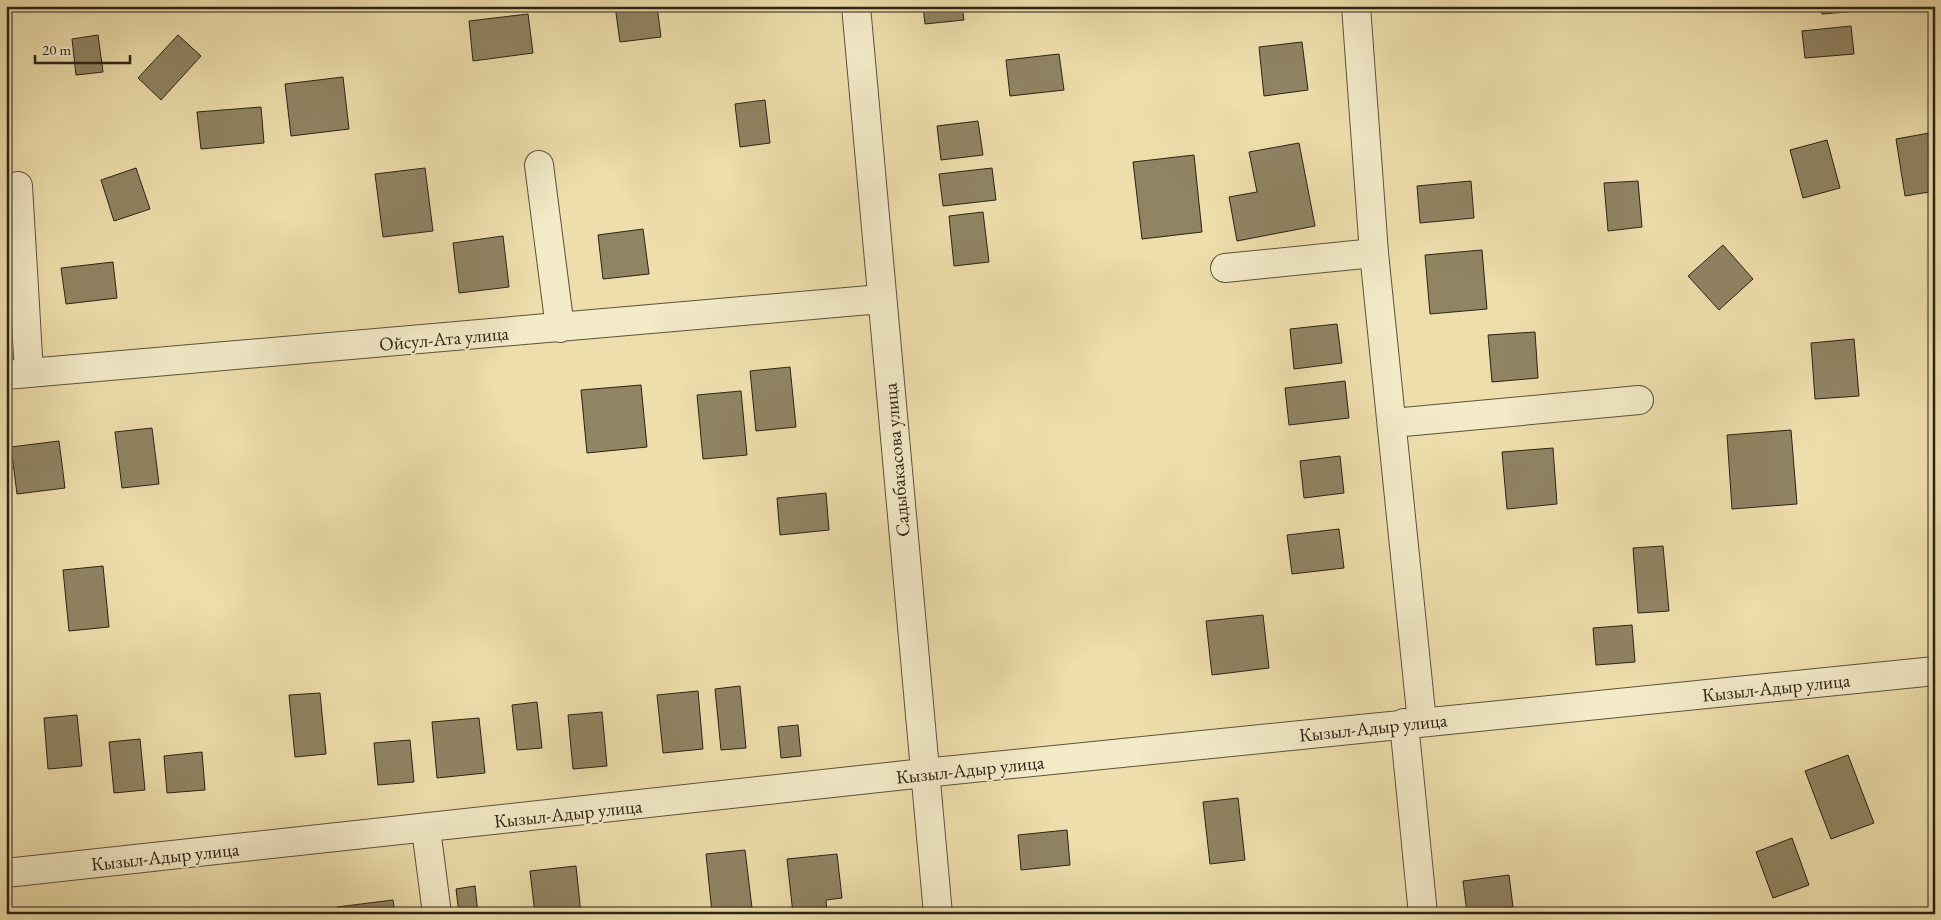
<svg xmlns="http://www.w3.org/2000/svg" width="1941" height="920" viewBox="0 0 1941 920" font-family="'EB Garamond',serif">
<rect width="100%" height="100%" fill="#eddeab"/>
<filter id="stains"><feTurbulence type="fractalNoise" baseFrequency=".004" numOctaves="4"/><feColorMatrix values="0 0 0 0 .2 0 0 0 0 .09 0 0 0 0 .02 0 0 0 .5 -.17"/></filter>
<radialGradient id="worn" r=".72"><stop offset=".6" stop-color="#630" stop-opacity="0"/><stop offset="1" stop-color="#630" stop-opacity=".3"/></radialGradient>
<path fill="#908463" stroke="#2c2216" d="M 615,6 L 657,6 L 661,37 L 620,42 Z
M 923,6 L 962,6 L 964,20 L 925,24 Z
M 1821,6 L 1871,6 L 1872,10 L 1822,14 Z
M 528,14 L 533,53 L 473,61 L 469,21 Z
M 1851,26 L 1854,54 L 1805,58 L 1802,31 Z
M 98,35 L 103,72 L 76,75 L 72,39 Z
M 178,35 L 201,56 L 161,100 L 138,78 Z
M 1302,42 L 1308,90 L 1264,96 L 1259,47 Z
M 6,52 L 12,102 L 6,103 Z
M 1059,54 L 1064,90 L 1010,96 L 1006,60 Z
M 343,77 L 349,129 L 291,136 L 285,84 Z
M 765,100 L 770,143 L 740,147 L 735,104 Z
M 261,107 L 264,143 L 201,149 L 197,112 Z
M 978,121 L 983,155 L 941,160 L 937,126 Z
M 1935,132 L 1935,191 L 1905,196 L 1896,139 Z
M 1827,140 L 1840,188 L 1803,198 L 1790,150 Z
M 1299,143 L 1315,226 L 1237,241 L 1229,197 L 1257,192 L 1249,152 Z
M 1194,155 L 1202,232 L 1142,239 L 1133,162 Z
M 136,168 L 150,209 L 114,221 L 101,180 Z
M 425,168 L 433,231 L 383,237 L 375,174 Z
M 992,168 L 996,200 L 943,206 L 939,174 Z
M 1471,181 L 1474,218 L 1420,223 L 1417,186 Z
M 1638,181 L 1642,227 L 1608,231 L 1604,183 Z
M 983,212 L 989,262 L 954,266 L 949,216 Z
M 643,229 L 649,274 L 603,279 L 598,235 Z
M 503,236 L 509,287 L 459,293 L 453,243 Z
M 1723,245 L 1753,279 L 1719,310 L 1688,276 Z
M 1482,250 L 1487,309 L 1430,314 L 1425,255 Z
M 113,262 L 117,298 L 66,304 L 61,268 Z
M 1337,324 L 1342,363 L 1294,369 L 1290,329 Z
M 1535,332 L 1538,378 L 1492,382 L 1488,335 Z
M 1854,339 L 1859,396 L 1815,399 L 1811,343 Z
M 790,367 L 796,427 L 756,431 L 750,371 Z
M 1345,381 L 1349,418 L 1289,425 L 1285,388 Z
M 641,385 L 647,447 L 587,453 L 581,390 Z
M 741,391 L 747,455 L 703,459 L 697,395 Z
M 152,428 L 159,484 L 122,488 L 115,432 Z
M 1791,430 L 1797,504 L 1732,509 L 1727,435 Z
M 59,441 L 65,488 L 17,494 L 11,447 Z
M 1553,448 L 1557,504 L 1507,509 L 1502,452 Z
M 1340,456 L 1344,493 L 1304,498 L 1300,461 Z
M 826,493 L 829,530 L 780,535 L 777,498 Z
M 1339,529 L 1344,568 L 1292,574 L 1287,535 Z
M 1663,546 L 1669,611 L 1638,613 L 1633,548 Z
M 103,566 L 109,627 L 69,631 L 63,570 Z
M 1263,615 L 1269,668 L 1212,675 L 1206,621 Z
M 1632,625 L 1635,662 L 1596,665 L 1593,628 Z
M 740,686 L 746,748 L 721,750 L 715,689 Z
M 698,691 L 703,749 L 663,753 L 657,695 Z
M 320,693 L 326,754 L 295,757 L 289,695 Z
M 537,702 L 542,748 L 517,750 L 512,705 Z
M 602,712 L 607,766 L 573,769 L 568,715 Z
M 77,715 L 82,766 L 48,769 L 44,718 Z
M 479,718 L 485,773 L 437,778 L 432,722 Z
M 798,725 L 801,756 L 781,758 L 778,727 Z
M 140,739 L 145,790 L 114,793 L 109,742 Z
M 410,740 L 414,782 L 378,785 L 374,743 Z
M 202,752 L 205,790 L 167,793 L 164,756 Z
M 1848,755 L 1874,823 L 1831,839 L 1805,771 Z
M 1238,798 L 1245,860 L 1210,864 L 1203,802 Z
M 1067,830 L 1070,865 L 1021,870 L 1018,835 Z
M 1792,838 L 1809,885 L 1773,898 L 1756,852 Z
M 745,850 L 752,908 L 712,913 L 706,854 Z
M 837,854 L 842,898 L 826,900 L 827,914 L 793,914 L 787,859 Z
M 576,866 L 581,914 L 535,914 L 530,871 Z
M 1509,875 L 1513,907 L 1467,913 L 1463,881 Z
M 475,886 L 478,914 L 459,914 L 456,889 Z
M 393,900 L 395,914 L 338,914 L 337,907 Z"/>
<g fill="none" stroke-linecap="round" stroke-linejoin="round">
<defs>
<path id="minor" d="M 856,6 L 938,914
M 1356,6 L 1374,253 L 1422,722
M 539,165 L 560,328
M 18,186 L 29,373
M 1225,268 L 1374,253
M 6,375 L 881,299
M 1393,423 L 1639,400
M 1404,723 L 1423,914
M 426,829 L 437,914
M 6,873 L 924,773 L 1935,671"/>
</defs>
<use href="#minor" stroke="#5c513b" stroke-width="30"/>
<use href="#minor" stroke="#f3eac8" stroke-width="28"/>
</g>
<g text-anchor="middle" stroke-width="4" stroke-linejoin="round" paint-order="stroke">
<g font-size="19" fill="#2c2216" stroke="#f3eac8">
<text transform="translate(444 338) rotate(-5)" y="7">Ойсул-Ата улица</text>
<text transform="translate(896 460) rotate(-95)" y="7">Садыбакасова улица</text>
<text transform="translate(1776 687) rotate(-6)" y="7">Кызыл-Адыр улица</text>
<text transform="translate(1373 727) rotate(-6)" y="7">Кызыл-Адыр улица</text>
<text transform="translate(970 769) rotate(-6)" y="7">Кызыл-Адыр улица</text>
<text transform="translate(568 813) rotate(-6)" y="7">Кызыл-Адыр улица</text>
<text transform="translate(165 856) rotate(-6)" y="7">Кызыл-Адыр улица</text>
</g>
</g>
<rect width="1941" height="920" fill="none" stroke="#eddeab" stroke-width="25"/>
<rect x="8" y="8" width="1926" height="905" fill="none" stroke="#2c2216" stroke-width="2.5"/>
<rect x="12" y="12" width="1916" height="895" fill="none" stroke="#2c2216"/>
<path d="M35 55v8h95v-8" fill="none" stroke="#2c2216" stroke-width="2.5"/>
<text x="42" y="55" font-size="15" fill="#2c2216" stroke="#f3eac8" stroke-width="4" paint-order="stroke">20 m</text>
<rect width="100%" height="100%" filter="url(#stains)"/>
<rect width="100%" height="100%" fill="url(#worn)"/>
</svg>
